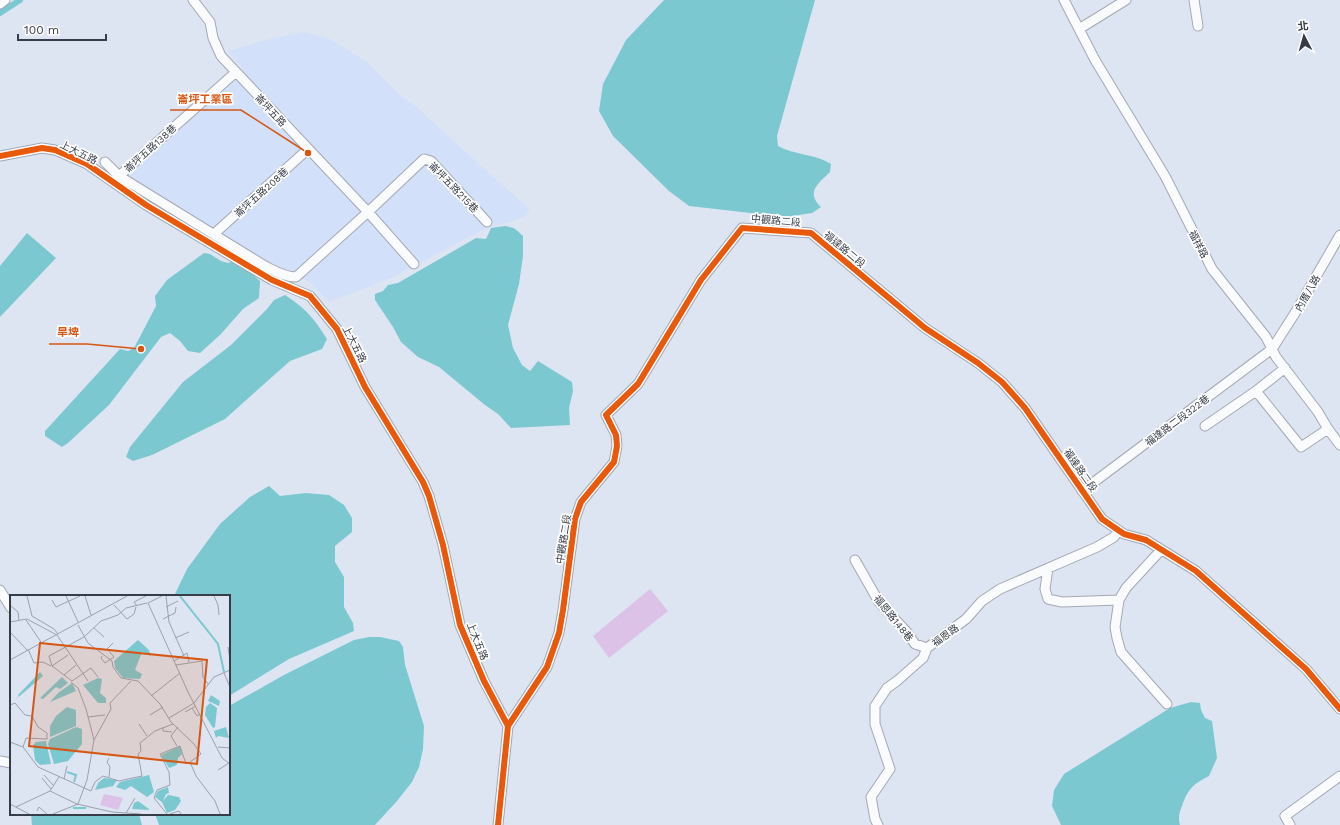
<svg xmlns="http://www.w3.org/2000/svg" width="1340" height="825" viewBox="0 0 1340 825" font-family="'Work Sans','Noto Sans TC',sans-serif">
<rect width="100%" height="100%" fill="#dee5f2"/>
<path fill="#d2e0f9" d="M 304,32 L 330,39 L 367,62 L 398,93 L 415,106 L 530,210 L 522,218 L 482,230 L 393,277 L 329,302 L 311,283 L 242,248 L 127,175 L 243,69 L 228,51 L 266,40 Z"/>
<path fill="#dcc2e7" d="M 650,589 L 668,611 L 609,658 L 593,636 Z"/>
<path fill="#7cc8d1" d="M 664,0 L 815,0 L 777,136 L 778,146 C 794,155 816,154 831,164 L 830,172 C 819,183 805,192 821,207 L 812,213 L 785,217 L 689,206 L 669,191 L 613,136 L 599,111 L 603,84 L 626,40 Z
M 505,226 L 514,228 L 523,236 L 523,256 L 519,284 L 508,325 L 513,348 L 522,365 L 530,371 L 538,361 L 572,382 L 573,391 L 569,408 L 570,425 L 511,428 L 498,414 L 485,405 L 439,367 L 418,357 L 401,342 L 393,327 L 375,300 L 375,294 L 383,291 L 388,285 L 398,283 L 476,238 L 486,239 L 491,228 Z
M 27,233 L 56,258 L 0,317 L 0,266 Z
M 204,253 L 210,254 L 221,261 L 228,263 L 235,261 L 240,263 L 260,281 L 259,298 L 243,309 L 221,334 L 200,353 L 188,351 L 180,341 L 170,333 L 161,337 L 109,405 L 68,443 L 62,447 L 45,436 L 45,431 L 120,349 L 128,351 L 134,348 L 156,306 L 155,296 L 167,280 Z
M 285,295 C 306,309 313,317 327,339 L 322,349 L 290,361 L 225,419 L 152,455 L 133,461 L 126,457 L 130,447 L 183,382 L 231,345 L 267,309 L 274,300 Z
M 269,486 L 280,496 L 306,493 L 329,495 L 344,505 L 352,518 L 352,532 L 335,546 L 335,562 L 344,577 L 344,607 L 353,623 L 354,631 L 289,659 L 229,696 L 229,596 L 174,596 L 187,569 L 220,524 L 250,497 Z
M 369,637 L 380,637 L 399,641 L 403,647 L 405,665 L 424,726 L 423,749 L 419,767 L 412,782 L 397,801 L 375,825 L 159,825 L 155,814 L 229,814 L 229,706 L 284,675 L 354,640 Z
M 1191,702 L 1200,703 L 1201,710 L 1205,718 L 1212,721 L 1217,758 L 1209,776 C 1194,783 1187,790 1182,806 C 1179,813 1178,818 1180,825 L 1061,825 L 1052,806 L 1054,790 L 1064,774 L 1170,708 Z
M 31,814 L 139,814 L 142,825 L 32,825 Z"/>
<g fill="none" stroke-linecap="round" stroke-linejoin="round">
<path stroke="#7cc8d1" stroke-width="6" d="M 0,13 L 20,0"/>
<defs>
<path id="minor" d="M 193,0 L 210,22 L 213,38 L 221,56 L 368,212 L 414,264
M 1064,0 L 1095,60 L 1165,176 L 1212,269 L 1266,337 L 1276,357 L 1318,412 L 1328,429 L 1340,445
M 1194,0 L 1198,26
M 0,4 L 5,0
M 1079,29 L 1126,0
M 0,156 L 42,148 L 55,150 L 87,164 L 146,205 L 272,280 L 310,296 L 337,329 L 365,387 L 423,482 L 429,496 L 443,545 L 460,625 L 484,681 L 508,726
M 105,162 L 119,176 L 265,266 C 275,271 285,277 296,277 L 368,212 L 424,159 L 431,161 L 487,222
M 119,176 L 236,72
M 214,234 L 308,149
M 1256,391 L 1301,447 L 1328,429
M 1205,426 L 1256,391 L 1285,368
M 1082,491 L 1272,349 L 1295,313 L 1340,235
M 1161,550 L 1126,588 L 1119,600 L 1115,627 L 1117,638 L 1121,652 L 1167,704
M 855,560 L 879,602 L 906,631 L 915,644 L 927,648
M 1048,568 L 1045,589 L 1048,599 L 1062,602 L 1119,600
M 0,590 L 11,608
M 0,761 L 11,763
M 498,825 L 508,726 L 547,667 L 559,633 L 563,610 L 575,519 L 581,502 L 614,462 L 617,446 L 616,435 L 606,415 L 638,384 L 701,280 L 742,228 L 811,233 L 925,328 L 978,363 L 1002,382 L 1025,408 L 1102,519 L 1124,534 L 1146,540 L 1196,571 L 1306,669 L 1340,709
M 878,825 L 875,819 L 871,797 L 890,769 L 875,724 L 875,706 L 887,688 L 897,681 L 923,658 L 927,648 L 966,619 L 982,601 L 1000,589 L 1097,547 L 1114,537 L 1118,531
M 1290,825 L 1285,816 L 1340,776"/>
</defs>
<use href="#minor" stroke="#a3a8b3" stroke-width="11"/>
<use href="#minor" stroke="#fafbfd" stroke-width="9"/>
<defs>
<path id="cycleway" d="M 0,156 L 42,148 L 55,150 L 87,164 L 146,205 L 272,280 L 310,296 L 337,329 L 365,387 L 423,482 L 429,496 L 443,545 L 460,625 L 484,681 L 508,726
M 498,825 L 508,726 L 547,667 L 559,633 L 563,610 L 575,519 L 581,502 L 614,462 L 617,446 L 616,435 L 606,415 L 638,384 L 701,280 L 742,228 L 811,233 L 925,328 L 978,363 L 1002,382 L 1025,408 L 1102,519 L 1124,534 L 1146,540 L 1196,571 L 1306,669 L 1340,709"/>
</defs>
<use href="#cycleway" stroke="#fff" stroke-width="8"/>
<use href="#cycleway" stroke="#e8590c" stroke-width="6"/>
</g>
<g text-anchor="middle" stroke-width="3.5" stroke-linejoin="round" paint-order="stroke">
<g font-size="10" fill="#363c48" stroke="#fff">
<text transform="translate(271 110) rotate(47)" y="4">崙坪五路</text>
<text transform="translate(150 148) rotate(-42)" y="4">崙坪五路138巷</text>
<text transform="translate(79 152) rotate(26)" y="4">上大五路</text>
<text transform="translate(454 187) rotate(46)" y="4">崙坪五路215巷</text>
<text transform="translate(261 192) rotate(-42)" y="4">崙坪五路208巷</text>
<text transform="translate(776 220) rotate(5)" y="4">中觀路二段</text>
<text transform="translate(1199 244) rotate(62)" y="4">福祥路</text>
<text transform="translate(845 249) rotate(40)" y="4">福達路二段</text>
<text transform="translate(1307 293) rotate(-60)" y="4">內厝八路</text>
<text transform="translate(355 344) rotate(63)" y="4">上大五路</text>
<text transform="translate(1177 420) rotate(-37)" y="4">福達路二段322巷</text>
<text transform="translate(1081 470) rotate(55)" y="4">福達路二段</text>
<text transform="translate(563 539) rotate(-81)" y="4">中觀路二段</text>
<text transform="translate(894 618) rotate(51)" y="4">福恩路148巷</text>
<text transform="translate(945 635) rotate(-36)" y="4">福恩路</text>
<text transform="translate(478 641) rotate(68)" y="4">上大五路</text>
</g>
</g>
<g transform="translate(10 595)">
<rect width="220" height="220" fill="#dee5f2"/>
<path d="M 94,199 L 113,203 L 108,215 L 90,210 Z" fill="#dcc2e7"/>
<path d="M 128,45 L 139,55 L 141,61 L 132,57 L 125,75 L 132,79 L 130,84 L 113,83 L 105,73 L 104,66 ZM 30,77 L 33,81 L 4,106 L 9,101 L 8,100 ZM 52,82 L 58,88 L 50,94 L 46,92 L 33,104 L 30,103 ZM 88,83 L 92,84 L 90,98 L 96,103 L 96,108 L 88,108 L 73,90 ZM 62,88 L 66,96 L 40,107 L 48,98 ZM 201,100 L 210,106 L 209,111 L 198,106 ZM 200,108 L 207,113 L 205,132 L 203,133 L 195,120 L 196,112 ZM 57,112 L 66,115 L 66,131 L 40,142 L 40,131 L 46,121 ZM 66,132 L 72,134 L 72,149 L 58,166 L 44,169 L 38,149 L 40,144 ZM 216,132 L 219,143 L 208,141 L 206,143 L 204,136 ZM 36,146 L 41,169 L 30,170 L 25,165 L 23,150 L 26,147 ZM 170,151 L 172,159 L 168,163 L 167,170 L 159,173 L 151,160 ZM 139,180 L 144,197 L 137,202 L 121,191 L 115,195 L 106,192 L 110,187 ZM 94,183 L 107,185 L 103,191 L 85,195 L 88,188 ZM 158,192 L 159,198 L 156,199 L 153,206 L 158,200 L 169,202 L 171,206 L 165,215 L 157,218 L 152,207 L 145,202 L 148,196 ZM 128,206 L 139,214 L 139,215 L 122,214 L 124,208 Z" fill="#7cc8d1"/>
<path fill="none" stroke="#7cc8d1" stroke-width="2" d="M 170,1 L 208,49 L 214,77M 57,177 L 66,180 L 64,187M 63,213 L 76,213"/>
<path fill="none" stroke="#9ba1ae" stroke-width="1" d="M 17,1 L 22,21 L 44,34 L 48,39M 56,1 L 68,27M 75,1 L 81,20M 152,1 L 138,8 L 178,97 L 212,163 L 220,169M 156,1 L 159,27 L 174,61M 204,1 L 208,10 L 209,20M 42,5 L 46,12 L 70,1M 0,10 L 8,17 L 9,25M 104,10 L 117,24 L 124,19 L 126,12M 127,11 L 124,7 L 136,1M 156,12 L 168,6M 153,24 L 165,18 L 166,12M 16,25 L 31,47M 0,27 L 17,24 L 47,40 L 78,86M 68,30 L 78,48 L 102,66 L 103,72 L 111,83 L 128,86 L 150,109 L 161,127 L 184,149 L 191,159 L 180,167 L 186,181 L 205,206 L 210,219M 84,33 L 94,42M 0,37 L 17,55M 165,43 L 179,37M 218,52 L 220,65M 18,54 L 24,68 L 33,67 L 41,71M 92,61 L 91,63 L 95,68 L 104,62 L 97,54 L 103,48M 0,65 L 117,1M 164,66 L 177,58 L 179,67M 166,70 L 192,66 L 193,82 L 198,89M 42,71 L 58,60M 214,78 L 220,92M 54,80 L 66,70M 88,82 L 81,73 L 62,86 L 42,71 L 39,61 L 74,42 L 91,26 L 108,20 L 116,13 L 137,8M 61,87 L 68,93 L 76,114 L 84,145M 141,101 L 170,78M 0,110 L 5,108 L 15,120 L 22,121 L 28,132 L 37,138 L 37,144 L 16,143 L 13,152M 182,113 L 187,121 L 190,119M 175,117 L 186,111M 140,120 L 153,112M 78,122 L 95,120M 159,123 L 184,108 L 204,82 L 220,75M 129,129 L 137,141M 153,132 L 153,136 L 162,137M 0,147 L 13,152 L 28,172 L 81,196 L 85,187 L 93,181 L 109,186 L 132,181 L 128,159 L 131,156 L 130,148 L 145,136 L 163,129M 167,151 L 161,141 L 168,132M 208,152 L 220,153M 99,163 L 97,167 L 100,172 L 99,182M 208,175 L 219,168M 34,180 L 43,190M 32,183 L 41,194M 54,184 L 57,171M 40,196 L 67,209 L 102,217 L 131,219M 0,209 L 19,219M 6,212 L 40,196 L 49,182M 27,216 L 29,212 L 37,219M 116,218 L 125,203M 43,219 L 68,209 L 77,185 L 84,145 L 101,114 L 100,108 L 121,86M 157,219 L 144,203 L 147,195 L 160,190 L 159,177 L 150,159 L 170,151 L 176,169M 160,219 L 169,216 L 171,219"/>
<path fill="#d65612" fill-opacity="0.15" stroke="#d65612" stroke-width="2" d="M 30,48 L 197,65 L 187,169 L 19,151 Z"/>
<rect width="220" height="220" fill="none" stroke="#363c48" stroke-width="2"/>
</g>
<path fill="none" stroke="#d65612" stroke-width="1.5" d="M308 153L241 110H170M141 349L87 344H49"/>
<g fill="#d65612" stroke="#fff" stroke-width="1.5">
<circle cx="308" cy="153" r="4"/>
<circle cx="141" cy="349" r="4"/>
</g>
<g font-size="11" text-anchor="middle" font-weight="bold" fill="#d65612" stroke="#fff" stroke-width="3.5" stroke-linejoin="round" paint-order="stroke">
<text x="205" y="103">崙坪工業區</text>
<text x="68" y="336">旱埤</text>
</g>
<g transform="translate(1304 36) rotate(354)" stroke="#ffffff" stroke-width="3" paint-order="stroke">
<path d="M0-3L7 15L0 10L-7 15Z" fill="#363c48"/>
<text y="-6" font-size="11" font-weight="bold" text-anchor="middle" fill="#363c48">北</text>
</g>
<path d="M18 34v6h88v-6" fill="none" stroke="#363c48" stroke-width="2"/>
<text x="24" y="34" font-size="12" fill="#363c48" stroke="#ffffff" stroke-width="3" paint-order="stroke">100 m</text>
</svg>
